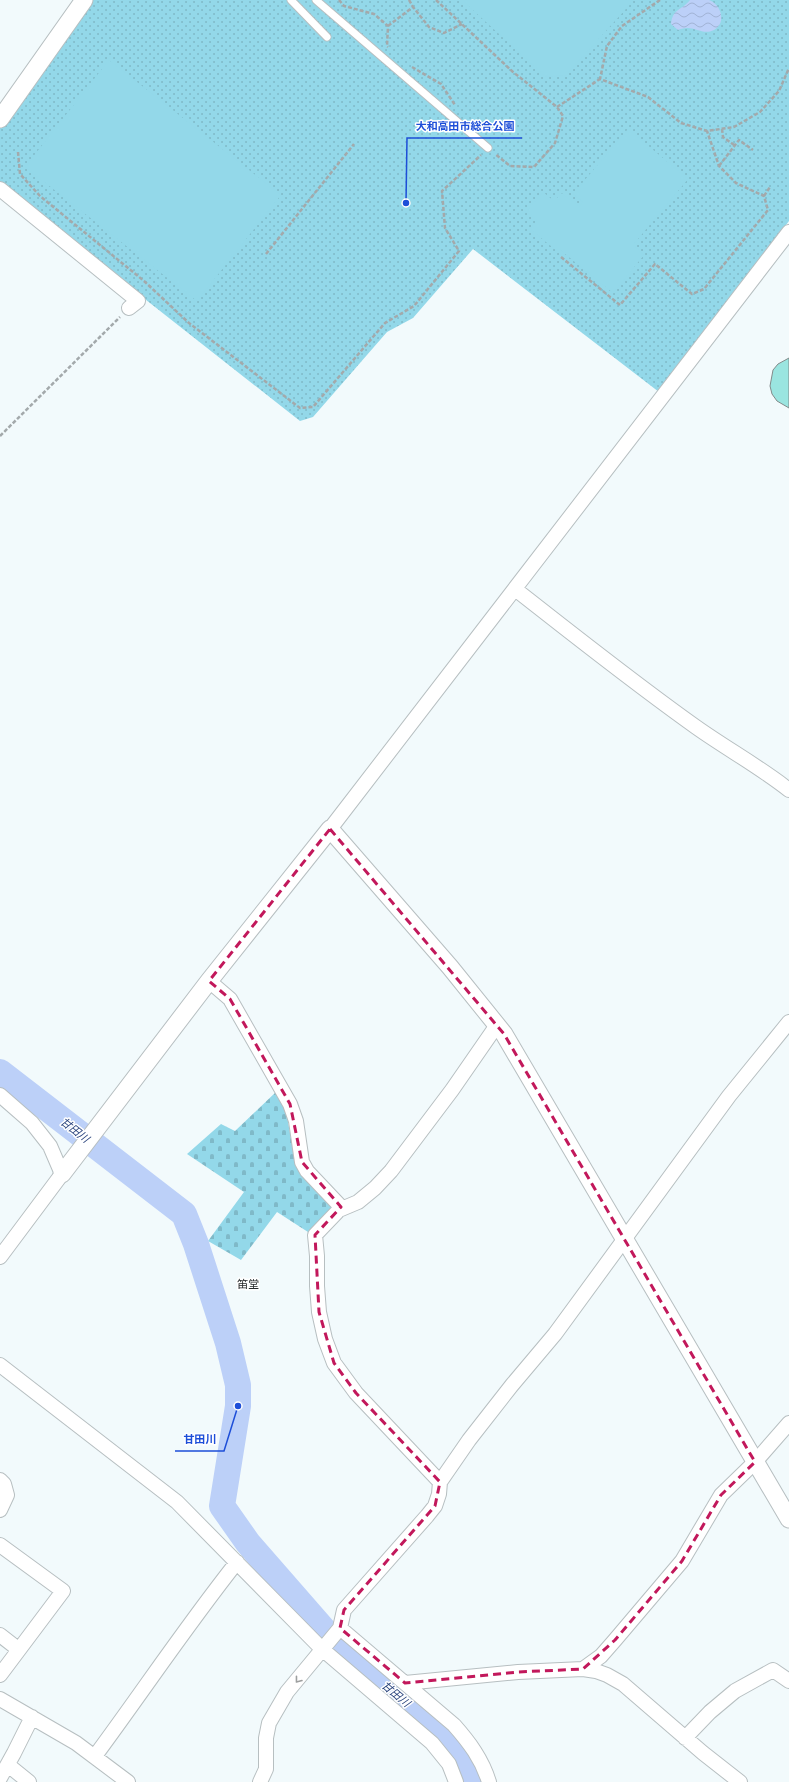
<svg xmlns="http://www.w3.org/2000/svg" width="789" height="1782" viewBox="0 0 789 1782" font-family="Helvetica,'Noto Sans JP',sans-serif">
<defs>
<pattern id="cemetery-stones" width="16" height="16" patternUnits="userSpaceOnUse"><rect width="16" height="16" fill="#93d8e9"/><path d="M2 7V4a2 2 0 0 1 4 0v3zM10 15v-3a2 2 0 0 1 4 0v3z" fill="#7fb9c8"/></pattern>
<pattern id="park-dots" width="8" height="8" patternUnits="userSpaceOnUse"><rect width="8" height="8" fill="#93d8e9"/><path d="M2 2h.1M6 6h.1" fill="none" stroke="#7fb9c8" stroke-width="1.8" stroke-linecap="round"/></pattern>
<pattern id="water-waves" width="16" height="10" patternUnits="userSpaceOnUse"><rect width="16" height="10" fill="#bcd0f8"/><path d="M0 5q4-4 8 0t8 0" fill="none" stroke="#a1b3d5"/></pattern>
</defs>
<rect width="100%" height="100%" fill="#f2fafc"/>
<path fill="url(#cemetery-stones)" d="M 277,1091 L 287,1116 L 296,1167 L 332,1206 L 329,1212 L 308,1232 L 277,1212 L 241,1260 L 208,1241 L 244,1192 L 187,1154 L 221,1124 L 235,1131 Z"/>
<path fill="url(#park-dots)" d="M 90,0 L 789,0 L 789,221 L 659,392 L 473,249 L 413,318 L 387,332 L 313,417 L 300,421 L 0,185 L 0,127 Z"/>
<path fill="#93d8e9" d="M 462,0 L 634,0 L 566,75 L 546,77 Z
M 109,60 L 281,195 L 197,301 L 25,167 Z
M 628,129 L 688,179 L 633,245 L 644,255 L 613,293 L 559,249 L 557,251 L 530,229 L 537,220 L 527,211 L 543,192 L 554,201 L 562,193 L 579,207 L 583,202 L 573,194 Z"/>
<path fill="url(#water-waves)" d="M 690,0 C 695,0 704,0 709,0 C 721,4 727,23 714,30 C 704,35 697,28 687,28 C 684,28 680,29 678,30 L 671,24 C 673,8 681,11 690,0 Z"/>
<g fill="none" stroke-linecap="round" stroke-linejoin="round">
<path stroke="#bcd0f8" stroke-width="26" d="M 0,1072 L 184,1214 L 196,1244 L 228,1343 L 238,1385 L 238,1406 L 222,1506 L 248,1543 L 337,1645 L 439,1730 L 456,1747 L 465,1761 L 473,1782"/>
</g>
<path fill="#9ae5e0" stroke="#828a8a" d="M 789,358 L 789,408 L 777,401 L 772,394 L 770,386 L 773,370 L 778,364 Z"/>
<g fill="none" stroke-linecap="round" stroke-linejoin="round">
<defs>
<path id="service" d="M 291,0 L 327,37
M 316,0 L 488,148"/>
<path id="minor" d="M 0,189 L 138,301 L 129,308
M 515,589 C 575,636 634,683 696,727 C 727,749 760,767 789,790
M 330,829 L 789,232
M 209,981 L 230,999 L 290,1104 L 296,1121 L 302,1162 L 307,1171 L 342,1208
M 0,1095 L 32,1123 L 50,1146 L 62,1174 L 0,1257
M 0,1365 L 177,1502 L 322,1649 L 432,1743 L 449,1764 L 456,1782
M 0,1480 L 4,1484 L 7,1495 L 0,1510
M 440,1482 L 356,1393 L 334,1363 L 325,1339 L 319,1312 L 317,1286 L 317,1256 L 315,1235 L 339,1210 L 358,1202 L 375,1188 L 391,1171 L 452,1090 L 497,1025
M 0,1545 L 63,1591 L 0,1675
M 340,1628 L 454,1725 C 469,1742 482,1759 489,1782
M 0,1635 L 18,1649
M 583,1669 L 601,1656 L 615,1640 L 682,1561 L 721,1495 L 755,1462 L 789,1423
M 405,1683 L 518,1672 L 583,1669 L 596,1671 L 607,1675 L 623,1684 L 703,1753 L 740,1782
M 0,1699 L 76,1743 L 128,1782
M 685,1738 L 710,1712 L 735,1691 L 773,1670 L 789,1681
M 95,1756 C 143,1691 187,1625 237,1562
M 8,1765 L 29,1782
M 0,1778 L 14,1753 L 32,1717
M 260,1782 L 266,1769 L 266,1738 L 269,1723 L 287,1692 L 340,1628 L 344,1610 L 427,1516 L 435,1506 L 439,1494 L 440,1482 L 469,1440 L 512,1385 L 555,1334 L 729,1096 L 789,1022"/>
<path id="tertiary" d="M 0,119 L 84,0
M 62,1174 L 209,981 L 330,829 L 450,967 L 504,1034 L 789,1519"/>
</defs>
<use href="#service" stroke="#b7bfc1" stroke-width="9"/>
<use href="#minor" stroke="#b7bfc1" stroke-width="16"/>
<use href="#tertiary" stroke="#b7bfc1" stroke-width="19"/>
<path stroke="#a3a9ab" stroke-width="2.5" stroke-dasharray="4 2" stroke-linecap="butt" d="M 339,0 L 344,6 L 374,14 L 388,26 L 387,46 L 388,47
M 409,0 L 413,7
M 436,0 L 513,72 L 557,107 L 563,116 L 555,143 L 534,167 L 510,166 L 495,154
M 660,0 L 622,26 L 607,46 L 600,79 L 648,97 L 681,123 L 707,131 L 734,127 L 760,112 L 779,91 L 789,68
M 388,26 L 413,7 L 429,27 L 444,33 L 462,24
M 412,67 L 441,84 L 455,105
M 557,107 L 600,79
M 722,129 L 723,137 L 734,145
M 18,152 L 20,174 L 40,196 L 144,281 L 189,323 L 300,408 L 313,407 L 385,323 L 414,306 L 459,251 L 445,228 L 442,191 L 481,155
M 719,166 L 739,140 L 753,150
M 764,196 L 770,187
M 266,254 L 354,144
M 561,257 L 620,305 L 655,264 L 692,294 L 704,289 L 768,210 L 764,196 L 736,183 L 719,166 L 707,131
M 0,436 L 120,317"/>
<use href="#service" stroke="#fff" stroke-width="7"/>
<use href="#minor" stroke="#fff" stroke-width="14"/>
<use href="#tertiary" stroke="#fff" stroke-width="17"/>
</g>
<defs><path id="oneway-chevron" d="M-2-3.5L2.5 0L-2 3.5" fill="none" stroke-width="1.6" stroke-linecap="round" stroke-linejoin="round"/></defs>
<use stroke="#9d9f9f" href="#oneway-chevron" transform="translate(298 1680) rotate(128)"/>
<path fill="none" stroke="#c2185b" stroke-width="3" stroke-dasharray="8 5" stroke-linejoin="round" d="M 330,829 L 504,1034 L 755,1462 L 721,1495 L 682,1561 L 615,1640 L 583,1669 L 518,1672 L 405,1683 L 340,1628 L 344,1610 L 435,1506 L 440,1482 L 356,1393 L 334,1363 L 319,1312 L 315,1235 L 341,1207 L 302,1162 L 290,1104 L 230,999 L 209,981 Z"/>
<g text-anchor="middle" stroke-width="3" stroke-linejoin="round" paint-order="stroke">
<g font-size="11" font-style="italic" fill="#28427c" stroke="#fff">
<text transform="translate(75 1130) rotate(38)" y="4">甘田川</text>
<text transform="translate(396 1694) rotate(40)" y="4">甘田川</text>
</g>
<g font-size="11" fill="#26292a" stroke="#fff">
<text x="248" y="1288">笛堂</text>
</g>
</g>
<path fill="none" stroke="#1d4ed8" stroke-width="1.5" d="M406 203L407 138H522M238 1406L224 1451H175"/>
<g fill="#1d4ed8" stroke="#fff" stroke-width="1.5">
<circle cx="406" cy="203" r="4"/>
<circle cx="238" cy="1406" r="4"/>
</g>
<g font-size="11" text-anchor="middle" font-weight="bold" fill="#1d4ed8" stroke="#fff" stroke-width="3" stroke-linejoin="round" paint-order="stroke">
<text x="465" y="130">大和高田市総合公園</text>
<text x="200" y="1443">甘田川</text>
</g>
</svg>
